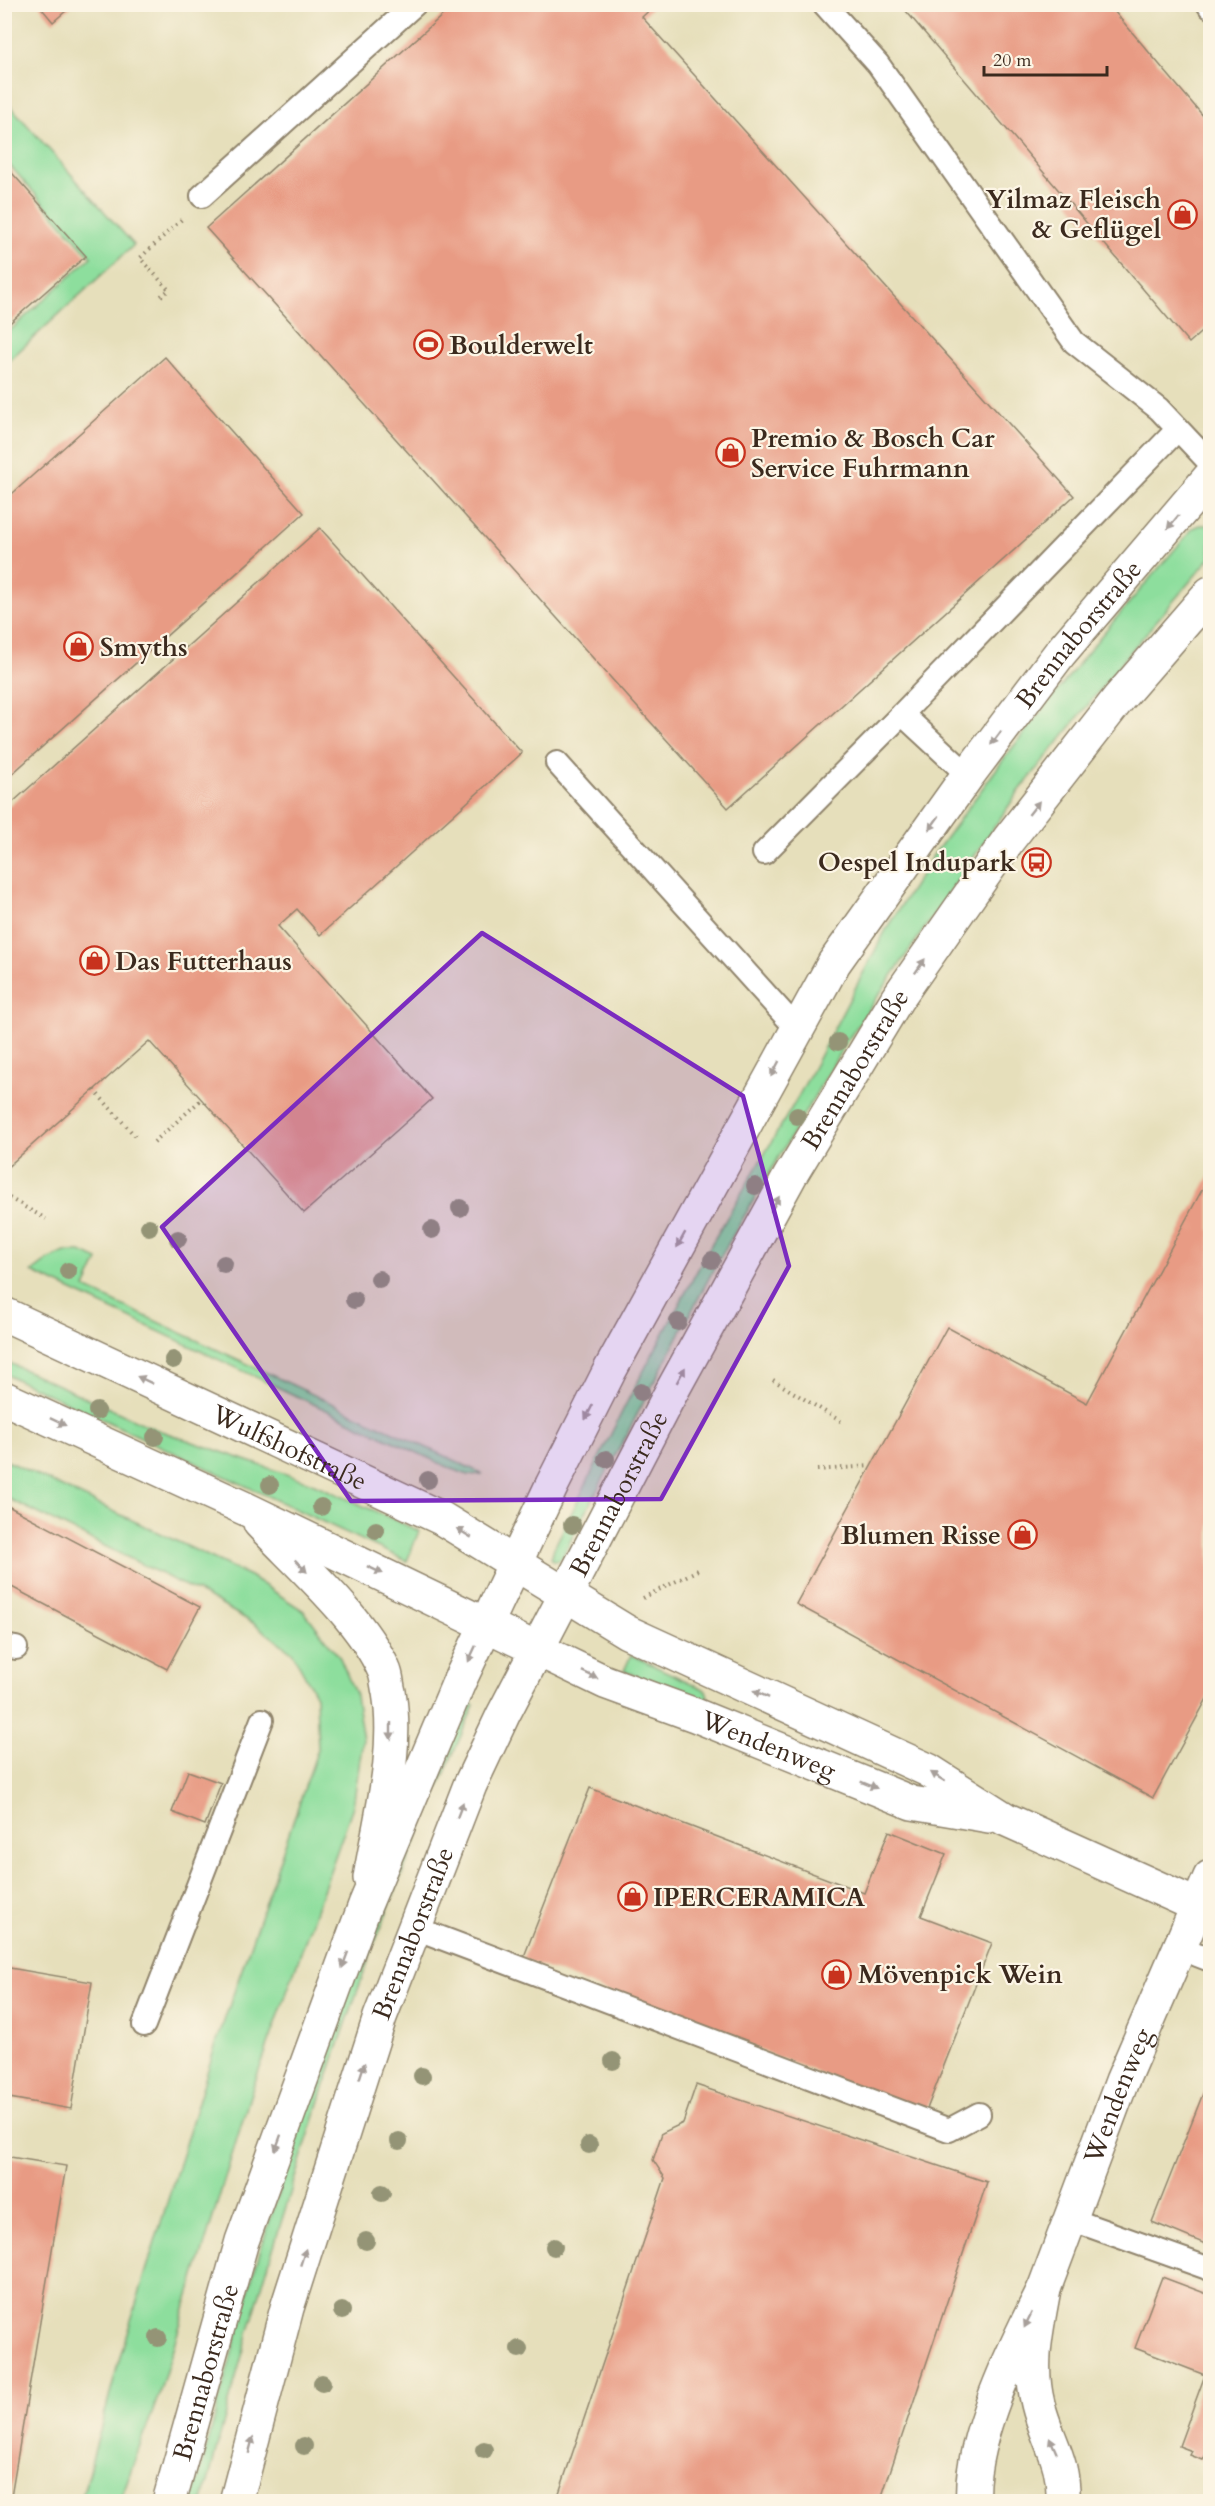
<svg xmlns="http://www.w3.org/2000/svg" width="1215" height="2506" viewBox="0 0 1215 2506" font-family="Cardo,serif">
<rect width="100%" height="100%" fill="#fcf5e5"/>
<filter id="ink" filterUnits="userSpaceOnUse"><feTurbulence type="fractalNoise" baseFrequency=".0167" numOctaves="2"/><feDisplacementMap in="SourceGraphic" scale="12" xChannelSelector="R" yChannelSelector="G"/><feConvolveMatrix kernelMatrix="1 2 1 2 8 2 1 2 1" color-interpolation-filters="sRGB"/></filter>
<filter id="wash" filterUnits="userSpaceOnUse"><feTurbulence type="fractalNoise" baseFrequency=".008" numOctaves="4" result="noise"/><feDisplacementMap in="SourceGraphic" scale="24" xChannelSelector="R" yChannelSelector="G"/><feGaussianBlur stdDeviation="1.35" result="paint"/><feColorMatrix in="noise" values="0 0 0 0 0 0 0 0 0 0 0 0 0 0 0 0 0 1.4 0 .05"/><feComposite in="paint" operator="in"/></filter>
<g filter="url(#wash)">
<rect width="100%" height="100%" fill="#e6dfbb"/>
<path fill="#8dde9d" stroke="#64845e" stroke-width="1.5" d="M 5,100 L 134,245 L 5,364 L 5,335 L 91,257 L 5,160 Z
M 1200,525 L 1207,525 L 1210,529 L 1210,558 L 1131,651 L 1017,794 L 845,1044 L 718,1261 L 562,1557 L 557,1561 L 553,1560 L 551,1558 L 554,1548 L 627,1402 L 712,1243 L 798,1097 L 888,926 L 932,857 L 1006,756 L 1100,637 L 1193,528 Z
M 65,1252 L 81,1252 L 98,1260 L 85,1288 L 483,1474 L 468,1475 L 452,1469 L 32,1272 L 48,1260 Z
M 5,1361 L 155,1429 L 312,1483 L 419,1531 L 407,1561 L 5,1374 Z
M 5,1460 L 250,1576 L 304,1611 L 340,1658 L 356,1696 L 363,1740 L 353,1806 L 250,2096 L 159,2394 L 120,2501 L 81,2501 L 121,2353 L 213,2053 L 318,1749 L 316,1696 L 292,1652 L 253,1623 L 206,1596 L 5,1497 Z
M 631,1655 L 706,1690 L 708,1697 L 700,1702 L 624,1671 Z
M 464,1700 L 474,1705 C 439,1788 401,1871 370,1956 C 305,2135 250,2317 203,2501 L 192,2502 L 254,2271 L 288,2162 L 359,1952 Z"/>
<g id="blocks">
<path fill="#e89b84" d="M 38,4 L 74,4 L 53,22 Z
M 455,4 L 656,4 L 642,17 L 1074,496 L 728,808 L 206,228 Z
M 900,4 L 1108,4 L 1210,124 L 1210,324 L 1189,343 Z
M 4,164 L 86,256 L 4,328 Z
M 165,357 L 304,513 L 4,781 L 4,501 Z
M 320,528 L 522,753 L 320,935 L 297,909 L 278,926 L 432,1099 L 304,1213 L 149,1041 L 4,1170 L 4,810 Z
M 1210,1175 L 1210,1693 L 1153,1798 L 796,1604 L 947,1327 L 1087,1403 Z
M 4,1504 L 200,1607 L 167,1669 L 4,1583 Z
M 188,1771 L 221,1783 L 205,1825 L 172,1812 Z
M 590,1788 L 864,1893 L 889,1831 L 946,1854 L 921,1916 L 992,1943 L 925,2114 L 523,1959 Z
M 4,1967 L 92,1982 L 71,2109 L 4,2097 Z
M 1210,2076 L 1210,2246 L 1152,2222 Z
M 696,2085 L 987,2182 L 880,2502 L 556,2502 L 665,2178 L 653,2160 L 662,2133 L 683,2123 Z
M 4,2156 L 66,2166 L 10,2502 L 4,2502 Z
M 1162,2277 L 1210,2295 L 1210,2458 L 1205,2456 L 1203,2460 L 1190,2455 L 1192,2451 L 1179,2446 L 1205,2375 L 1135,2348 Z"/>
</g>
</g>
<g filter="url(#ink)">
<use href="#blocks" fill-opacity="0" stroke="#90846c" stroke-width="1.5"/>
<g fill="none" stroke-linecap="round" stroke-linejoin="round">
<defs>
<path id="service" d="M 824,4 L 878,64 L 1074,342 L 1159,409 L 1210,463
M 1208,4 L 1210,7
M 202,196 L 415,4
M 557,763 L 797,1029
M 968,775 L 902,714 L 1177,430
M 764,853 L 902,714
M 4,1646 L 16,1648
M 415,1928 L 949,2130 L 979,2114
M 1179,1948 L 1210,1960
M 144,2025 L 262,1720
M 1070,2219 L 1210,2269"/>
<g id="minor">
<path id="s1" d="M 4,1314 L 441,1518 L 627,1632 L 928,1770 L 1005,1819 L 1198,1906"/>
<path id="s2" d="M 4,1398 L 246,1509 L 605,1682 L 695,1715 L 912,1803 L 989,1816"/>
<path d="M 260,1523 C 299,1564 361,1618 384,1670 C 387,1676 387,1685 389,1692 C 399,1753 380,1818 370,1878"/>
<path id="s3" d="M 1044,2289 L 1122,2081 L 1210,1877"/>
<path d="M 973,2502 C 968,2441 1016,2344 1044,2289 C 1037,2328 1028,2365 1038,2404 C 1047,2441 1065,2460 1063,2502"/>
</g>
<g id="secondary">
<path id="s4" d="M 169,2502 L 242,2241 L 365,1905 L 459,1682 L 552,1485 L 610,1370 L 834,963 L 968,775 L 1060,653 L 1210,477"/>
<path id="s5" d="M 236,2502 L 287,2308 L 380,2017 L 470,1785 L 503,1715 L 667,1400 L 790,1176 L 897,999 L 1009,839 L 1119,698 L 1210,593"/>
</g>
</defs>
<use href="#service" stroke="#90846c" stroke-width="26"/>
<use href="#minor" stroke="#90846c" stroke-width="36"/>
<use href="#secondary" stroke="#90846c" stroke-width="36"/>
<path stroke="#90846c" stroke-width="4" stroke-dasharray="1.5 4.5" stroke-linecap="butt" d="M 633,6 L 635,4
M 161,296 L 169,290 L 140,258 L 182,219
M 94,1090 L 136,1137
M 154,1142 L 202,1099
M 4,1195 L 46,1219
M 773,1380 L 842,1422
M 817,1470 L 870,1466
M 643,1598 L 700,1569"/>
<use href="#service" stroke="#fff" stroke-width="22"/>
<use href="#minor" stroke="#fff" stroke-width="33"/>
<use href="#secondary" stroke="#fff" stroke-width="33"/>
</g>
<g fill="#949476">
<circle cx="838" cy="1042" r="9"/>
<circle cx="797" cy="1116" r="9"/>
<circle cx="755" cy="1186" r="9"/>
<circle cx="460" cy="1208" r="9"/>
<circle cx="149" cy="1227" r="9"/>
<circle cx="432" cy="1230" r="9"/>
<circle cx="178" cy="1239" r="9"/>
<circle cx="712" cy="1260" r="9"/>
<circle cx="224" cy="1264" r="9"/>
<circle cx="68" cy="1271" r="9"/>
<circle cx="379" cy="1279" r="9"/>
<circle cx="354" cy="1300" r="9"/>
<circle cx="678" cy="1322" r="9"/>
<circle cx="173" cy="1360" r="9"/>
<circle cx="641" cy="1392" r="9"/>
<circle cx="97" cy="1411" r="9"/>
<circle cx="155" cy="1437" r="9"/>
<circle cx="606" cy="1459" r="9"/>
<circle cx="428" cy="1480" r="9"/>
<circle cx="270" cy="1485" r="9"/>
<circle cx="321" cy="1507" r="9"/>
<circle cx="572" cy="1525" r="9"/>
<circle cx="376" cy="1530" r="9"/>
<circle cx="613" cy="2061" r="9"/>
<circle cx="422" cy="2076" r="9"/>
<circle cx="399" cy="2141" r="9"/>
<circle cx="589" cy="2145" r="9"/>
<circle cx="382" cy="2193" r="9"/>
<circle cx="366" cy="2241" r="9"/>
<circle cx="554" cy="2247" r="9"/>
<circle cx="342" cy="2311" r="9"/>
<circle cx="158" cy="2338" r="9"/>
<circle cx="519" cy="2349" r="9"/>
<circle cx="322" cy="2383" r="9"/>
<circle cx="304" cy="2446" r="9"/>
<circle cx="484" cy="2450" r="9"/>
</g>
<defs><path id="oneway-solid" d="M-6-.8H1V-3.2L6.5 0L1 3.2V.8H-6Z" transform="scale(1.5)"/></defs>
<g fill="#a79f9a">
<use href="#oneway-solid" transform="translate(1173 522) rotate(130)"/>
<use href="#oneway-solid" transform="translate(996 738) rotate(127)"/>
<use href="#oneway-solid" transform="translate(1034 808) rotate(-52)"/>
<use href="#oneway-solid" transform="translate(934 823) rotate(126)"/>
<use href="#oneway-solid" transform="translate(920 966) rotate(-55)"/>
<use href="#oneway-solid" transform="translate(775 1069) rotate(118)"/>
<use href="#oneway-solid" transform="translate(775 1204) rotate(-61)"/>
<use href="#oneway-solid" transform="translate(681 1240) rotate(119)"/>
<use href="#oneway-solid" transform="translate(681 1375) rotate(-61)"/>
<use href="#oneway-solid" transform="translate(145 1380) rotate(-155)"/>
<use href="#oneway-solid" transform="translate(589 1412) rotate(117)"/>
<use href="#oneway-solid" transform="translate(58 1422) rotate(25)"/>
<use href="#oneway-solid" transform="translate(464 1533) rotate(-149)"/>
<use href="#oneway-solid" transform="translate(301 1566) rotate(46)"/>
<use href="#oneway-solid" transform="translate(375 1570) rotate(25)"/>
<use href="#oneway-solid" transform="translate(472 1654) rotate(115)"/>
<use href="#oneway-solid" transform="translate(590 1675) rotate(26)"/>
<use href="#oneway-solid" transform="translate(761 1694) rotate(-155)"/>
<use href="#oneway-solid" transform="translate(391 1731) rotate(90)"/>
<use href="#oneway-solid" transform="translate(938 1777) rotate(-148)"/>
<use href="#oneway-solid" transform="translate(869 1785) rotate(22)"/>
<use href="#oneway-solid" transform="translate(460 1810) rotate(-69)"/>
<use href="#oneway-solid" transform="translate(345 1960) rotate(110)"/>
<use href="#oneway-solid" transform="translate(362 2071) rotate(-72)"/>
<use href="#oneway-solid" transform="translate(278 2143) rotate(110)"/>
<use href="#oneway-solid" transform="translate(303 2257) rotate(-72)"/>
<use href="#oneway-solid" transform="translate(1028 2320) rotate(116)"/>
<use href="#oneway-solid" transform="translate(251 2445) rotate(-75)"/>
<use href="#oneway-solid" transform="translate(1053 2445) rotate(-114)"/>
</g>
</g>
<path fill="#7b2cbf" fill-opacity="0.2" stroke="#7b2cbf" stroke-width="4.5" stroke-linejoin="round" d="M 482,933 L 743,1096 L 789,1266 L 661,1499 L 351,1501 L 162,1227 Z"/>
<defs>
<symbol id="shop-ring" viewBox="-11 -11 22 22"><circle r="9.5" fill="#fcf5e5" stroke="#c8321e" stroke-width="1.5"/><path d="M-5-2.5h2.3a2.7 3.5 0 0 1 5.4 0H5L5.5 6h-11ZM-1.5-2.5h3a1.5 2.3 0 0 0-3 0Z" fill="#c8321e"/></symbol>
<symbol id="stadium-ring" viewBox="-11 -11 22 22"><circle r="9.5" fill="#fcf5e5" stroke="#c8321e" stroke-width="1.5"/><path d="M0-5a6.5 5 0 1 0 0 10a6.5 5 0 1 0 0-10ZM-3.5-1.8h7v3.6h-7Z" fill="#c8321e"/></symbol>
<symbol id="bus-ring" viewBox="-11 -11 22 22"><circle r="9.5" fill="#fcf5e5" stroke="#c8321e" stroke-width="1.5"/><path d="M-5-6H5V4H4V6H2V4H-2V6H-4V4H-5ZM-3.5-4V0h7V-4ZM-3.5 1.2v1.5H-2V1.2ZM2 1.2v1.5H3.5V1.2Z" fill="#c8321e"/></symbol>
</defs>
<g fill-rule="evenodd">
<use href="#shop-ring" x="1166" y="198" width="33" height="33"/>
<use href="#stadium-ring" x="412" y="328" width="33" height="33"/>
<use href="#shop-ring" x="714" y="436" width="33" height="33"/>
<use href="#shop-ring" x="62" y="630" width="33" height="33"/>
<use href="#bus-ring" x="1020" y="846" width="33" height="33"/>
<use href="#shop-ring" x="78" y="944" width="33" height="33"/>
<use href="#shop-ring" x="1006" y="1518" width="33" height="33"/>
<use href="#shop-ring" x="616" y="1880" width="33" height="33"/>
<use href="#shop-ring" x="820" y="1958" width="33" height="33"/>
</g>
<g text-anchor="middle" stroke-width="4.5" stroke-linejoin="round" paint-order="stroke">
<g font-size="26" font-weight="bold" fill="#3b2a1e" stroke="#fcf5e5" text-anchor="start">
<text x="1161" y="208" text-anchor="end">Yilmaz Fleisch<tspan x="1161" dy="30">&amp; Geflügel</tspan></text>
<text x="449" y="354">Boulderwelt</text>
<text x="751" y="447">Premio &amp; Bosch Car<tspan x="751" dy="30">Service Fuhrmann</tspan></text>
<text x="100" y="656">Smyths</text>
<text x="1016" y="871" text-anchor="end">Oespel Indupark</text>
<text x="115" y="970">Das Futterhaus</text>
<text x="1001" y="1544" text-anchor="end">Blumen Risse</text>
<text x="653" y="1906">IPERCERAMICA</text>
<text x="858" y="1983">Mövenpick Wein</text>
</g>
<g font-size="26" fill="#3b2a1e" stroke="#fcf5e5">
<text dy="9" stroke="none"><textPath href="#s4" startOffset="2092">Brennaborstraße</textPath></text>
<text dy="9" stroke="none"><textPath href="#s5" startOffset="1568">Brennaborstraße</textPath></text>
<text dy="9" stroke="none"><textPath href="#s1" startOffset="315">Wulfshofstraße</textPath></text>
<text dy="9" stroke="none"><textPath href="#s5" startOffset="1082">Brennaborstraße</textPath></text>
<text dy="9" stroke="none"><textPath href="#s2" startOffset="840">Wendenweg</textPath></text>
<text dy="9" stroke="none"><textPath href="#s5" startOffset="596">Brennaborstraße</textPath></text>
<text dy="9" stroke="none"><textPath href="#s3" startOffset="207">Wendenweg</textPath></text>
<text dy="9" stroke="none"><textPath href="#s4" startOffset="135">Brennaborstraße</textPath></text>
</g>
</g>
<rect width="1215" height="2506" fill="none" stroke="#fcf5e5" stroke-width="24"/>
<path d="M984 66v9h123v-9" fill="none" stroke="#3b2a1e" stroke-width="3"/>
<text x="993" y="66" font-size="18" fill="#3b2a1e" stroke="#fcf5e5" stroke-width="4.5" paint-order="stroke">20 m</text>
</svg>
